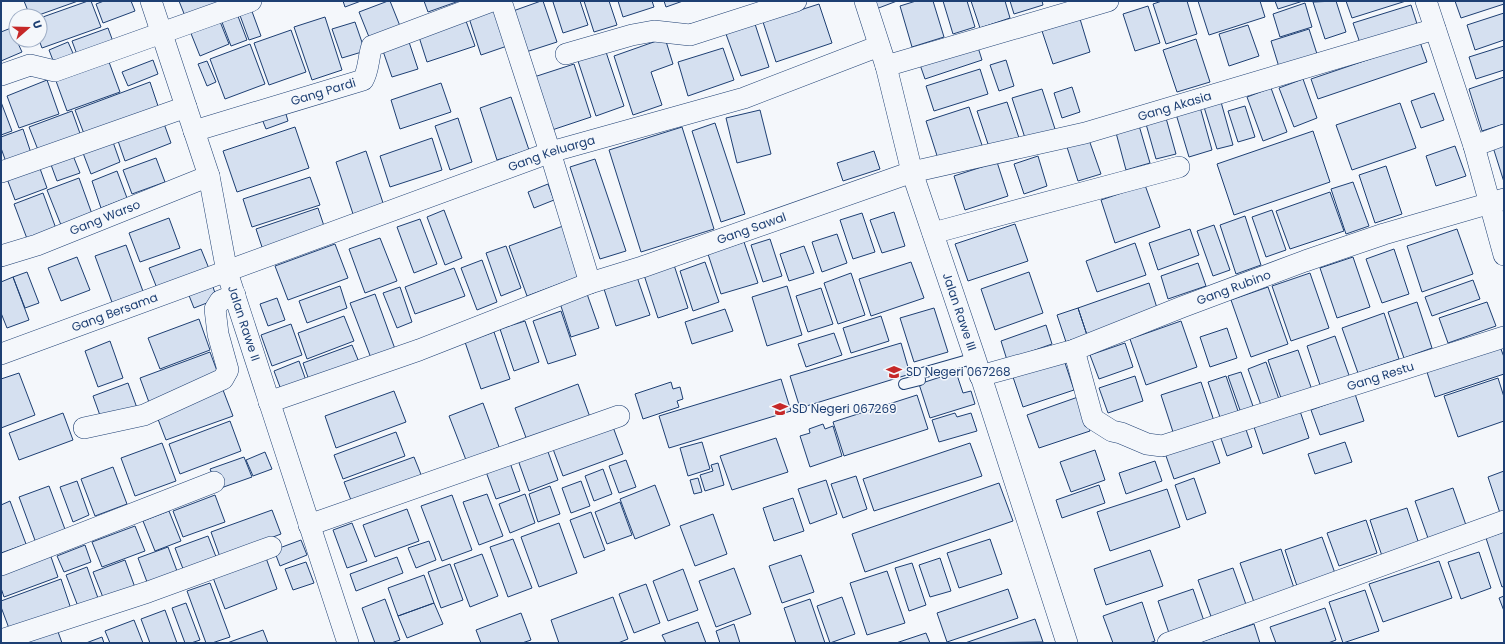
<svg xmlns="http://www.w3.org/2000/svg" width="1505" height="644" viewBox="0 0 1505 644" font-family="Poppins,sans-serif">
<rect width="100%" height="100%" fill="#f4f7fb"/>
<path fill="#d5e0f0" stroke="#1d3f73" d="M 24,1 L 78,1 L 36,16 L 30,16 Z
M 88,1 L 91,1 L 101,27 L 42,48 L 39,40 L 40,40 L 40,18 Z
M 104,1 L 131,1 L 135,11 L 103,23 L 96,4 Z
M 179,1 L 233,1 L 187,21 Z
M 343,1 L 361,1 L 345,7 Z
M 388,1 L 390,1 L 400,26 L 369,37 L 359,12 Z
M 424,1 L 459,1 L 428,12 Z
M 541,1 L 543,1 L 557,42 L 526,52 L 513,11 Z
M 555,1 L 580,1 L 588,25 L 563,33 L 553,2 Z
M 584,1 L 609,1 L 617,25 L 594,32 Z
M 618,1 L 652,1 L 654,7 L 623,17 Z
M 664,1 L 683,1 L 666,7 Z
M 873,1 L 897,1 L 876,9 Z
M 916,1 L 933,1 L 944,37 L 912,47 L 900,6 Z
M 943,1 L 967,1 L 975,27 L 953,34 Z
M 971,1 L 1005,1 L 1010,18 L 980,28 Z
M 1010,1 L 1042,1 L 1043,5 L 1014,14 Z
M 1162,1 L 1187,1 L 1197,34 L 1166,44 L 1153,4 Z
M 1198,1 L 1260,1 L 1265,17 L 1209,35 Z
M 1275,1 L 1303,1 L 1278,9 Z
M 1336,1 L 1346,32 L 1325,39 L 1313,2 Z
M 1346,1 L 1406,1 L 1352,18 Z
M 1455,1 L 1504,1 L 1504,4 L 1461,18 Z
M 1305,3 L 1312,27 L 1280,37 L 1273,14 Z
M 819,4 L 832,43 L 776,62 L 763,22 Z
M 1411,5 L 1418,27 L 1361,46 L 1353,23 Z
M 250,6 L 261,36 L 249,40 L 238,10 Z
M 1148,6 L 1160,43 L 1135,51 L 1123,14 Z
M 497,9 L 510,45 L 481,55 L 469,18 Z
M 236,11 L 247,40 L 231,46 L 220,17 Z
M 1504,13 L 1504,40 L 1475,50 L 1467,25 Z
M 325,17 L 342,70 L 312,80 L 294,27 Z
M 219,19 L 229,44 L 200,56 L 190,31 Z
M 1080,19 L 1090,52 L 1053,64 L 1042,31 Z
M 466,21 L 475,46 L 427,62 L 419,37 Z
M 355,22 L 365,51 L 342,58 L 332,29 Z
M 755,24 L 769,67 L 741,76 L 726,34 Z
M 1248,25 L 1259,56 L 1229,66 L 1219,34 Z
M 11,28 L 22,52 L 1,61 L 1,32 Z
M 108,28 L 115,47 L 79,60 L 72,41 Z
M 1309,29 L 1317,54 L 1279,67 L 1271,41 Z
M 291,30 L 306,72 L 269,85 L 254,43 Z
M 665,38 L 673,64 L 651,72 L 662,105 L 633,115 L 614,56 Z
M 1196,39 L 1210,82 L 1177,92 L 1163,50 Z
M 976,41 L 982,60 L 925,79 L 918,59 Z
M 68,42 L 76,60 L 56,68 L 49,50 Z
M 409,42 L 418,69 L 392,77 L 383,51 Z
M 1420,42 L 1427,62 L 1318,99 L 1311,79 Z
M 250,44 L 265,84 L 225,99 L 210,59 Z
M 1504,46 L 1504,70 L 1476,79 L 1469,57 Z
M 723,48 L 734,80 L 688,96 L 678,62 Z
M 605,49 L 624,106 L 596,116 L 577,58 Z
M 153,60 L 158,74 L 128,86 L 122,72 Z
M 1006,60 L 1014,86 L 999,91 L 990,65 Z
M 207,61 L 216,82 L 207,86 L 198,64 Z
M 109,62 L 120,92 L 67,111 L 56,81 Z
M 574,64 L 591,117 L 552,130 L 534,77 Z
M 980,69 L 988,94 L 934,111 L 926,86 Z
M 1504,77 L 1504,124 L 1482,131 L 1469,89 Z
M 1303,79 L 1317,118 L 1294,127 L 1279,88 Z
M 47,80 L 59,114 L 19,128 L 7,96 Z
M 150,82 L 160,112 L 86,139 L 75,110 Z
M 441,83 L 451,112 L 400,129 L 391,100 Z
M 1072,87 L 1080,112 L 1062,118 L 1054,93 Z
M 1271,88 L 1287,132 L 1263,141 L 1247,97 Z
M 1042,89 L 1056,132 L 1026,141 L 1012,98 Z
M 1434,93 L 1444,120 L 1421,128 L 1411,101 Z
M 511,97 L 529,150 L 497,160 L 480,108 Z
M 1,102 L 12,131 L 1,135 Z
M 1007,102 L 1021,144 L 991,153 L 977,111 Z
M 1221,102 L 1233,145 L 1217,149 L 1204,107 Z
M 1400,103 L 1416,148 L 1352,170 L 1336,125 Z
M 1245,106 L 1255,137 L 1238,142 L 1228,111 Z
M 969,107 L 984,151 L 940,165 L 926,121 Z
M 1200,107 L 1212,150 L 1189,157 L 1176,114 Z
M 760,110 L 771,154 L 737,163 L 726,118 Z
M 72,111 L 82,139 L 40,155 L 29,127 Z
M 285,111 L 288,121 L 266,129 L 262,119 Z
M 458,118 L 472,162 L 450,170 L 435,126 Z
M 1166,118 L 1176,154 L 1156,159 L 1146,124 Z
M 163,121 L 171,143 L 125,161 L 117,138 Z
M 1138,122 L 1150,163 L 1126,170 L 1115,129 Z
M 715,123 L 745,214 L 721,222 L 692,131 Z
M 295,127 L 309,168 L 237,192 L 223,151 Z
M 682,127 L 714,229 L 641,252 L 609,150 Z
M 23,129 L 31,153 L 6,162 L 1,148 L 1,137 Z
M 1313,131 L 1330,182 L 1234,215 L 1217,164 Z
M 1088,137 L 1101,174 L 1078,181 L 1066,144 Z
M 432,138 L 442,170 L 390,187 L 380,156 Z
M 1504,140 L 1504,182 L 1492,144 Z
M 113,142 L 120,162 L 91,174 L 83,153 Z
M 1455,146 L 1466,176 L 1436,186 L 1426,156 Z
M 366,151 L 384,206 L 354,217 L 336,162 Z
M 874,151 L 880,169 L 843,181 L 837,163 Z
M 72,153 L 80,173 L 57,181 L 50,162 Z
M 1038,156 L 1047,186 L 1024,194 L 1014,164 Z
M 156,158 L 165,182 L 132,194 L 123,170 Z
M 595,159 L 626,251 L 600,259 L 570,167 Z
M 997,162 L 1008,196 L 965,210 L 954,176 Z
M 38,163 L 47,188 L 15,200 L 6,176 Z
M 1386,166 L 1402,214 L 1375,223 L 1359,175 Z
M 117,171 L 127,198 L 101,208 L 92,181 Z
M 310,177 L 320,205 L 252,227 L 243,199 Z
M 79,178 L 92,214 L 61,225 L 47,190 Z
M 1353,182 L 1369,226 L 1346,234 L 1331,189 Z
M 548,184 L 554,200 L 534,208 L 528,192 Z
M 1145,185 L 1160,227 L 1115,243 L 1101,200 Z
M 1330,192 L 1344,231 L 1290,249 L 1276,211 Z
M 43,193 L 58,234 L 29,244 L 14,204 Z
M 318,208 L 326,232 L 264,253 L 256,229 Z
M 444,210 L 462,258 L 445,265 L 427,217 Z
M 1272,210 L 1286,250 L 1266,257 L 1252,217 Z
M 894,212 L 905,246 L 882,253 L 870,220 Z
M 862,213 L 875,252 L 853,259 L 840,220 Z
M 1245,216 L 1261,265 L 1236,274 L 1220,225 Z
M 169,218 L 180,248 L 140,262 L 129,233 Z
M 420,219 L 437,264 L 414,273 L 397,227 Z
M 1015,224 L 1028,261 L 968,281 L 955,244 Z
M 1214,225 L 1230,270 L 1213,276 L 1197,231 Z
M 563,226 L 581,276 L 527,296 L 509,246 Z
M 1190,229 L 1199,255 L 1158,270 L 1149,243 Z
M 1457,229 L 1473,274 L 1422,292 L 1407,246 Z
M 837,234 L 847,263 L 822,272 L 812,242 Z
M 380,238 L 397,281 L 365,293 L 349,249 Z
M 770,239 L 782,276 L 763,282 L 751,245 Z
M 744,242 L 758,283 L 721,294 L 708,254 Z
M 1135,243 L 1146,275 L 1097,292 L 1086,261 Z
M 335,244 L 348,278 L 288,300 L 275,266 Z
M 126,245 L 144,294 L 113,305 L 95,256 Z
M 506,246 L 521,288 L 501,296 L 486,253 Z
M 804,246 L 814,273 L 789,281 L 780,254 Z
M 201,249 L 212,276 L 160,296 L 149,268 Z
M 1394,249 L 1409,294 L 1382,303 L 1366,259 Z
M 77,257 L 90,290 L 61,301 L 48,268 Z
M 1353,257 L 1370,307 L 1337,318 L 1320,268 Z
M 482,260 L 497,302 L 477,310 L 461,268 Z
M 705,262 L 719,302 L 693,311 L 680,271 Z
M 911,262 L 924,298 L 871,316 L 859,279 Z
M 1198,263 L 1206,286 L 1168,299 L 1161,276 Z
M 674,265 L 688,308 L 658,318 L 644,275 Z
M 454,268 L 465,296 L 415,314 L 405,287 Z
M 27,272 L 39,303 L 25,308 L 13,277 Z
M 1029,272 L 1043,313 L 995,330 L 981,289 Z
M 851,273 L 865,315 L 838,324 L 824,283 Z
M 1310,273 L 1329,328 L 1291,341 L 1272,286 Z
M 13,277 L 29,320 L 7,328 L 1,313 L 1,282 Z
M 637,277 L 650,315 L 616,326 L 604,289 Z
M 1473,280 L 1480,299 L 1432,316 L 1425,297 Z
M 1149,283 L 1158,311 L 1087,335 L 1078,308 Z
M 212,284 L 217,299 L 194,308 L 188,293 Z
M 340,286 L 347,308 L 307,323 L 299,301 Z
M 787,286 L 802,335 L 767,346 L 752,297 Z
M 400,287 L 412,322 L 397,328 L 383,293 Z
M 1268,287 L 1288,344 L 1251,357 L 1231,300 Z
M 821,288 L 833,324 L 808,332 L 796,296 Z
M 586,291 L 599,328 L 571,337 L 559,300 Z
M 375,294 L 395,349 L 371,358 L 350,303 Z
M 277,298 L 285,320 L 268,326 L 260,304 Z
M 1417,302 L 1432,348 L 1404,358 L 1388,312 Z
M 1487,302 L 1496,326 L 1448,343 L 1439,318 Z
M 934,308 L 948,352 L 914,362 L 900,318 Z
M 1078,308 L 1087,335 L 1066,342 L 1057,315 Z
M 725,309 L 733,331 L 692,344 L 685,322 Z
M 561,311 L 576,355 L 548,364 L 533,321 Z
M 1384,313 L 1399,359 L 1358,373 L 1342,328 Z
M 344,316 L 354,341 L 307,359 L 298,333 Z
M 881,316 L 889,341 L 851,353 L 843,328 Z
M 199,319 L 210,350 L 160,369 L 148,338 Z
M 525,321 L 539,362 L 514,371 L 500,329 Z
M 1181,321 L 1197,367 L 1146,385 L 1130,339 Z
M 291,324 L 302,355 L 272,366 L 261,335 Z
M 1046,325 L 1052,344 L 1007,360 L 1001,341 Z
M 1227,328 L 1237,358 L 1210,367 L 1200,337 Z
M 494,332 L 510,379 L 481,389 L 465,342 Z
M 834,333 L 842,355 L 806,367 L 798,344 Z
M 1335,336 L 1350,378 L 1321,388 L 1307,346 Z
M 110,341 L 123,378 L 98,387 L 85,351 Z
M 901,343 L 910,374 L 800,408 L 790,376 Z
M 1125,343 L 1133,367 L 1099,379 L 1090,355 Z
M 1499,344 L 1504,357 L 1504,374 L 1435,397 L 1426,369 Z
M 352,345 L 361,367 L 311,386 L 303,363 Z
M 1298,350 L 1312,390 L 1282,401 L 1268,360 Z
M 210,352 L 220,379 L 150,405 L 140,378 Z
M 1064,360 L 1074,390 L 1023,407 L 1013,377 Z
M 299,361 L 308,386 L 283,395 L 274,371 Z
M 1266,362 L 1280,402 L 1262,408 L 1248,369 Z
M 956,372 L 963,393 L 971,391 L 975,404 L 930,418 L 919,384 Z
M 1241,372 L 1254,409 L 1241,413 L 1228,376 Z
M 19,373 L 35,415 L 1,428 L 1,379 Z
M 1135,376 L 1143,401 L 1108,413 L 1099,388 Z
M 1226,376 L 1240,417 L 1222,423 L 1208,382 Z
M 1498,378 L 1504,397 L 1504,421 L 1458,437 L 1444,396 Z
M 781,379 L 791,411 L 669,448 L 659,416 Z
M 671,382 L 673,389 L 680,387 L 683,399 L 677,401 L 679,407 L 643,419 L 635,394 Z
M 1201,382 L 1214,421 L 1174,435 L 1161,395 Z
M 128,383 L 137,408 L 102,421 L 93,396 Z
M 578,384 L 591,420 L 528,443 L 515,408 Z
M 223,390 L 233,416 L 166,440 L 156,414 Z
M 394,391 L 406,422 L 336,448 L 325,416 Z
M 1355,394 L 1364,421 L 1320,435 L 1311,410 Z
M 917,395 L 928,429 L 844,456 L 833,422 Z
M 1078,397 L 1090,431 L 1039,448 L 1027,415 Z
M 483,403 L 499,447 L 466,460 L 449,416 Z
M 1300,411 L 1309,438 L 1263,454 L 1254,427 Z
M 63,413 L 73,440 L 19,460 L 9,433 Z
M 955,413 L 957,417 L 971,413 L 977,431 L 939,442 L 932,420 Z
M 230,421 L 241,451 L 180,474 L 169,444 Z
M 1243,421 L 1252,447 L 1227,456 L 1218,430 Z
M 823,424 L 825,429 L 833,426 L 842,456 L 810,467 L 800,436 L 810,433 L 809,429 Z
M 613,427 L 623,454 L 563,476 L 553,449 Z
M 396,432 L 405,456 L 343,479 L 334,455 Z
M 1211,437 L 1220,463 L 1174,479 L 1165,453 Z
M 776,438 L 788,472 L 732,490 L 720,456 Z
M 702,442 L 710,469 L 688,476 L 680,448 Z
M 1345,442 L 1352,462 L 1315,474 L 1308,454 Z
M 162,443 L 176,481 L 135,496 L 121,458 Z
M 970,443 L 982,476 L 874,511 L 863,479 Z
M 547,449 L 558,480 L 529,491 L 518,460 Z
M 1095,450 L 1105,480 L 1071,492 L 1060,462 Z
M 265,452 L 272,469 L 253,476 L 246,460 Z
M 244,457 L 252,477 L 218,489 L 210,469 Z
M 414,457 L 424,482 L 354,508 L 344,482 Z
M 509,460 L 520,491 L 496,499 L 485,469 Z
M 626,460 L 636,487 L 619,493 L 609,466 Z
M 1155,461 L 1162,481 L 1126,494 L 1119,473 Z
M 718,463 L 724,485 L 705,491 L 700,475 L 713,471 L 711,465 Z
M 113,467 L 127,504 L 95,516 L 81,479 Z
M 603,469 L 612,494 L 594,501 L 585,476 Z
M 1504,471 L 1504,515 L 1501,516 L 1488,477 Z
M 856,476 L 867,509 L 843,518 L 831,484 Z
M 698,478 L 702,492 L 694,494 L 690,480 Z
M 1194,478 L 1206,513 L 1187,520 L 1175,485 Z
M 826,480 L 837,514 L 810,524 L 798,489 Z
M 77,481 L 89,515 L 73,522 L 60,487 Z
M 581,481 L 590,506 L 571,513 L 562,488 Z
M 999,483 L 1013,521 L 865,572 L 852,534 Z
M 655,485 L 670,525 L 635,539 L 620,499 Z
M 1099,485 L 1105,503 L 1062,518 L 1056,500 Z
M 49,486 L 66,532 L 36,543 L 19,497 Z
M 550,486 L 560,514 L 538,522 L 529,494 Z
M 1453,488 L 1467,528 L 1429,541 L 1415,501 Z
M 1167,489 L 1180,527 L 1110,551 L 1097,512 Z
M 487,494 L 503,536 L 479,545 L 463,502 Z
M 525,494 L 535,523 L 510,533 L 499,504 Z
M 215,495 L 225,522 L 183,537 L 173,511 Z
M 452,495 L 472,550 L 442,561 L 421,506 Z
M 793,498 L 804,531 L 774,541 L 763,508 Z
M 10,501 L 26,544 L 1,553 L 1,505 Z
M 620,502 L 632,535 L 607,544 L 595,512 Z
M 1407,508 L 1419,544 L 1382,556 L 1370,520 Z
M 407,509 L 419,541 L 375,557 L 363,525 Z
M 272,510 L 281,534 L 220,557 L 211,532 Z
M 169,511 L 181,541 L 155,551 L 143,521 Z
M 591,512 L 605,550 L 584,558 L 570,520 Z
M 713,514 L 727,554 L 695,566 L 680,526 Z
M 1366,520 L 1377,553 L 1339,566 L 1327,533 Z
M 352,523 L 367,561 L 347,568 L 333,530 Z
M 559,523 L 577,573 L 539,587 L 521,537 Z
M 135,526 L 145,551 L 102,567 L 92,542 Z
M 1504,532 L 1504,586 L 1502,587 L 1486,538 Z
M 208,536 L 218,562 L 185,574 L 175,548 Z
M 1322,537 L 1336,576 L 1298,589 L 1285,550 Z
M 513,539 L 532,588 L 508,597 L 490,547 Z
M 990,539 L 1002,574 L 959,588 L 947,553 Z
M 301,540 L 307,555 L 280,566 L 274,550 Z
M 429,541 L 436,560 L 416,568 L 408,548 Z
M 85,545 L 91,562 L 64,572 L 57,556 Z
M 168,547 L 177,571 L 147,582 L 138,558 Z
M 1281,549 L 1295,591 L 1255,605 L 1240,563 Z
M 1150,550 L 1163,586 L 1106,605 L 1094,569 Z
M 1479,552 L 1491,588 L 1461,599 L 1448,562 Z
M 50,554 L 58,577 L 4,597 L 1,588 L 1,572 Z
M 482,554 L 498,596 L 470,607 L 454,564 Z
M 265,555 L 277,589 L 225,609 L 212,575 Z
M 801,555 L 814,592 L 782,603 L 769,566 Z
M 397,557 L 403,573 L 356,591 L 350,574 Z
M 940,558 L 951,591 L 930,597 L 919,565 Z
M 125,560 L 137,593 L 106,605 L 93,572 Z
M 1439,561 L 1452,598 L 1383,622 L 1369,584 Z
M 306,562 L 314,583 L 293,590 L 285,569 Z
M 912,563 L 926,605 L 909,611 L 895,568 Z
M 450,564 L 463,600 L 441,608 L 428,572 Z
M 87,567 L 99,601 L 79,609 L 66,575 Z
M 734,568 L 751,614 L 716,627 L 699,581 Z
M 1233,568 L 1248,610 L 1213,622 L 1198,580 Z
M 683,569 L 698,610 L 668,621 L 653,581 Z
M 887,571 L 905,623 L 867,635 L 850,583 Z
M 424,575 L 434,603 L 398,616 L 388,588 Z
M 61,579 L 71,609 L 10,631 L 1,607 L 1,601 Z
M 210,583 L 230,637 L 212,643 L 206,643 L 187,591 Z
M 646,584 L 660,623 L 634,633 L 619,594 Z
M 1008,589 L 1018,618 L 947,642 L 937,613 Z
M 1193,589 L 1205,624 L 1170,636 L 1158,601 Z
M 1365,590 L 1379,631 L 1343,643 L 1329,602 Z
M 1504,596 L 1504,611 L 1499,598 Z
M 613,597 L 628,639 L 618,643 L 559,643 L 551,620 Z
M 842,597 L 855,634 L 830,643 L 817,606 Z
M 385,599 L 400,640 L 391,643 L 375,643 L 362,608 Z
M 810,599 L 825,643 L 796,643 L 784,608 Z
M 1142,602 L 1155,641 L 1149,643 L 1113,643 L 1103,616 Z
M 186,603 L 200,640 L 191,643 L 185,643 L 172,608 Z
M 434,603 L 443,624 L 407,638 L 398,616 Z
M 1325,608 L 1336,640 L 1328,643 L 1276,643 L 1270,627 Z
M 165,610 L 177,643 L 150,643 L 141,619 Z
M 521,613 L 531,640 L 522,643 L 481,643 L 476,630 Z
M 1035,619 L 1043,642 L 965,643 Z
M 134,620 L 143,643 L 110,643 L 105,631 Z
M 698,622 L 706,643 L 666,643 L 662,635 Z
M 734,624 L 740,643 L 720,643 L 716,631 Z
M 1254,624 L 1260,643 L 1204,643 L 1203,641 Z
M 57,629 L 62,643 L 20,643 Z
M 263,630 L 268,643 L 227,643 Z
M 926,633 L 930,643 L 896,643 Z
M 102,637 L 104,643 L 86,643 Z"/>
<g fill="none" stroke-linecap="round" stroke-linejoin="round">
<defs>
<path id="service" d="M 904,384 L 920,380 L 919,374 L 975,358"/>
<g id="minor">
<path id="s1" d="M 151,1 L 209,176 L 227,272 L 348,643"/>
<path d="M 501,1 L 550,152 L 590,283"/>
<path id="s2" d="M 865,1 L 886,66 L 912,172 L 975,358 L 1067,643"/>
<path d="M 1426,1 L 1474,146 L 1504,255"/>
<path d="M 566,54 L 632,35 L 654,31 L 690,35 L 796,1"/>
<path d="M 886,66 L 1108,1"/>
<path d="M 1,75 L 30,65 L 55,71 L 251,1"/>
<path id="s3" d="M 194,131 L 363,80 C 369,70 368,58 372,46 L 492,1"/>
<path d="M 1474,146 L 1504,135"/>
<path d="M 1,172 L 186,107"/>
<path d="M 933,233 L 1179,167"/>
<path id="s4" d="M 1,256 L 37,245 L 209,176"/>
<path id="s5" d="M 1074,350 L 1093,419 L 1112,431 L 1121,433 L 1147,444 L 1162,446 L 1504,337"/>
<path id="s6" d="M 1,354 L 554,151 L 744,98 L 879,46"/>
<path id="s7" d="M 980,376 L 1074,350 L 1182,307 L 1305,261 L 1384,234 L 1504,199"/>
<path id="s8" d="M 269,402 L 419,350 L 590,283 L 642,267 L 912,172 L 1085,133 L 1435,29"/>
<path d="M 84,428 L 144,415 L 223,379 L 228,370 L 218,334 L 215,309 L 220,301 L 235,295"/>
<path d="M 309,525 L 619,416"/>
<path d="M 1,565 L 214,482"/>
<path d="M 1,640 L 148,592 L 271,547"/>
<path d="M 1168,643 L 1504,521"/>
</g>
</defs>
<use href="#service" stroke="#1d3f73" stroke-width="12"/>
<use href="#minor" stroke="#1d3f73" stroke-width="22"/>
<use href="#service" stroke="#f4f7fb" stroke-width="10"/>
<use href="#minor" stroke="#f4f7fb" stroke-width="21"/>
</g>
<defs>
<symbol id="school-bare" viewBox="-9 -9 18 18"><path d="M0-5L7-2L0 1L-7-2ZM-4 1L0 2.5L4 1V4Q0 6-4 4Z" fill="#c62828" stroke="#f4f7fb" stroke-width="2.5" paint-order="stroke"/></symbol>
</defs>
<g fill-rule="evenodd">
<use href="#school-bare" x="883" y="361" width="22" height="22"/>
<use href="#school-bare" x="769" y="398" width="22" height="22"/>
</g>
<g text-anchor="middle" stroke-width="3" stroke-linejoin="round" paint-order="stroke">
<g font-size="12" fill="#1d3f73" stroke="#f4f7fb">
<text dy="4" stroke="none"><textPath href="#s3" startOffset="135">Gang Pardi</textPath></text>
<text dy="4" stroke="none"><textPath href="#s8" startOffset="954">Gang Akasia</textPath></text>
<text dy="4" stroke="none"><textPath href="#s6" startOffset="586">Gang Keluarga</textPath></text>
<text dy="4" stroke="none"><textPath href="#s4" startOffset="111">Gang Warso</textPath></text>
<text dy="4" stroke="none"><textPath href="#s8" startOffset="513">Gang Sawal</textPath></text>
<text dy="4" stroke="none"><textPath href="#s7" startOffset="269">Gang Rubino</textPath></text>
<text dy="4" stroke="none"><textPath href="#s2" startOffset="325">Jalan Rawe III</textPath></text>
<text dy="4" stroke="none"><textPath href="#s6" startOffset="121">Gang Bersama</textPath></text>
<text dy="4" stroke="none"><textPath href="#s1" startOffset="336">Jalan Rawe II</textPath></text>
<text dy="4" stroke="none"><textPath href="#s5" startOffset="376">Gang Restu</textPath></text>
</g>
<g font-size="12" fill="#1d3f73" stroke="#f4f7fb" text-anchor="start">
<text x="906" y="376">SD Negeri 067268</text>
<text x="792" y="413">SD Negeri 067269</text>
</g>
</g>
<rect width="1505" height="644" fill="none" stroke="#1d3f73" stroke-width="4"/>
<g transform="translate(28 28) rotate(70)"><circle r="19" fill="#f4f7fb" stroke="#9eadc5"/>
<path d="M0-3L7 15L0 10L-7 15Z" fill="#c62828"/>
<text y="-6" font-size="11" font-weight="bold" text-anchor="middle" fill="#1d3f73">U</text>
</g>
</svg>
